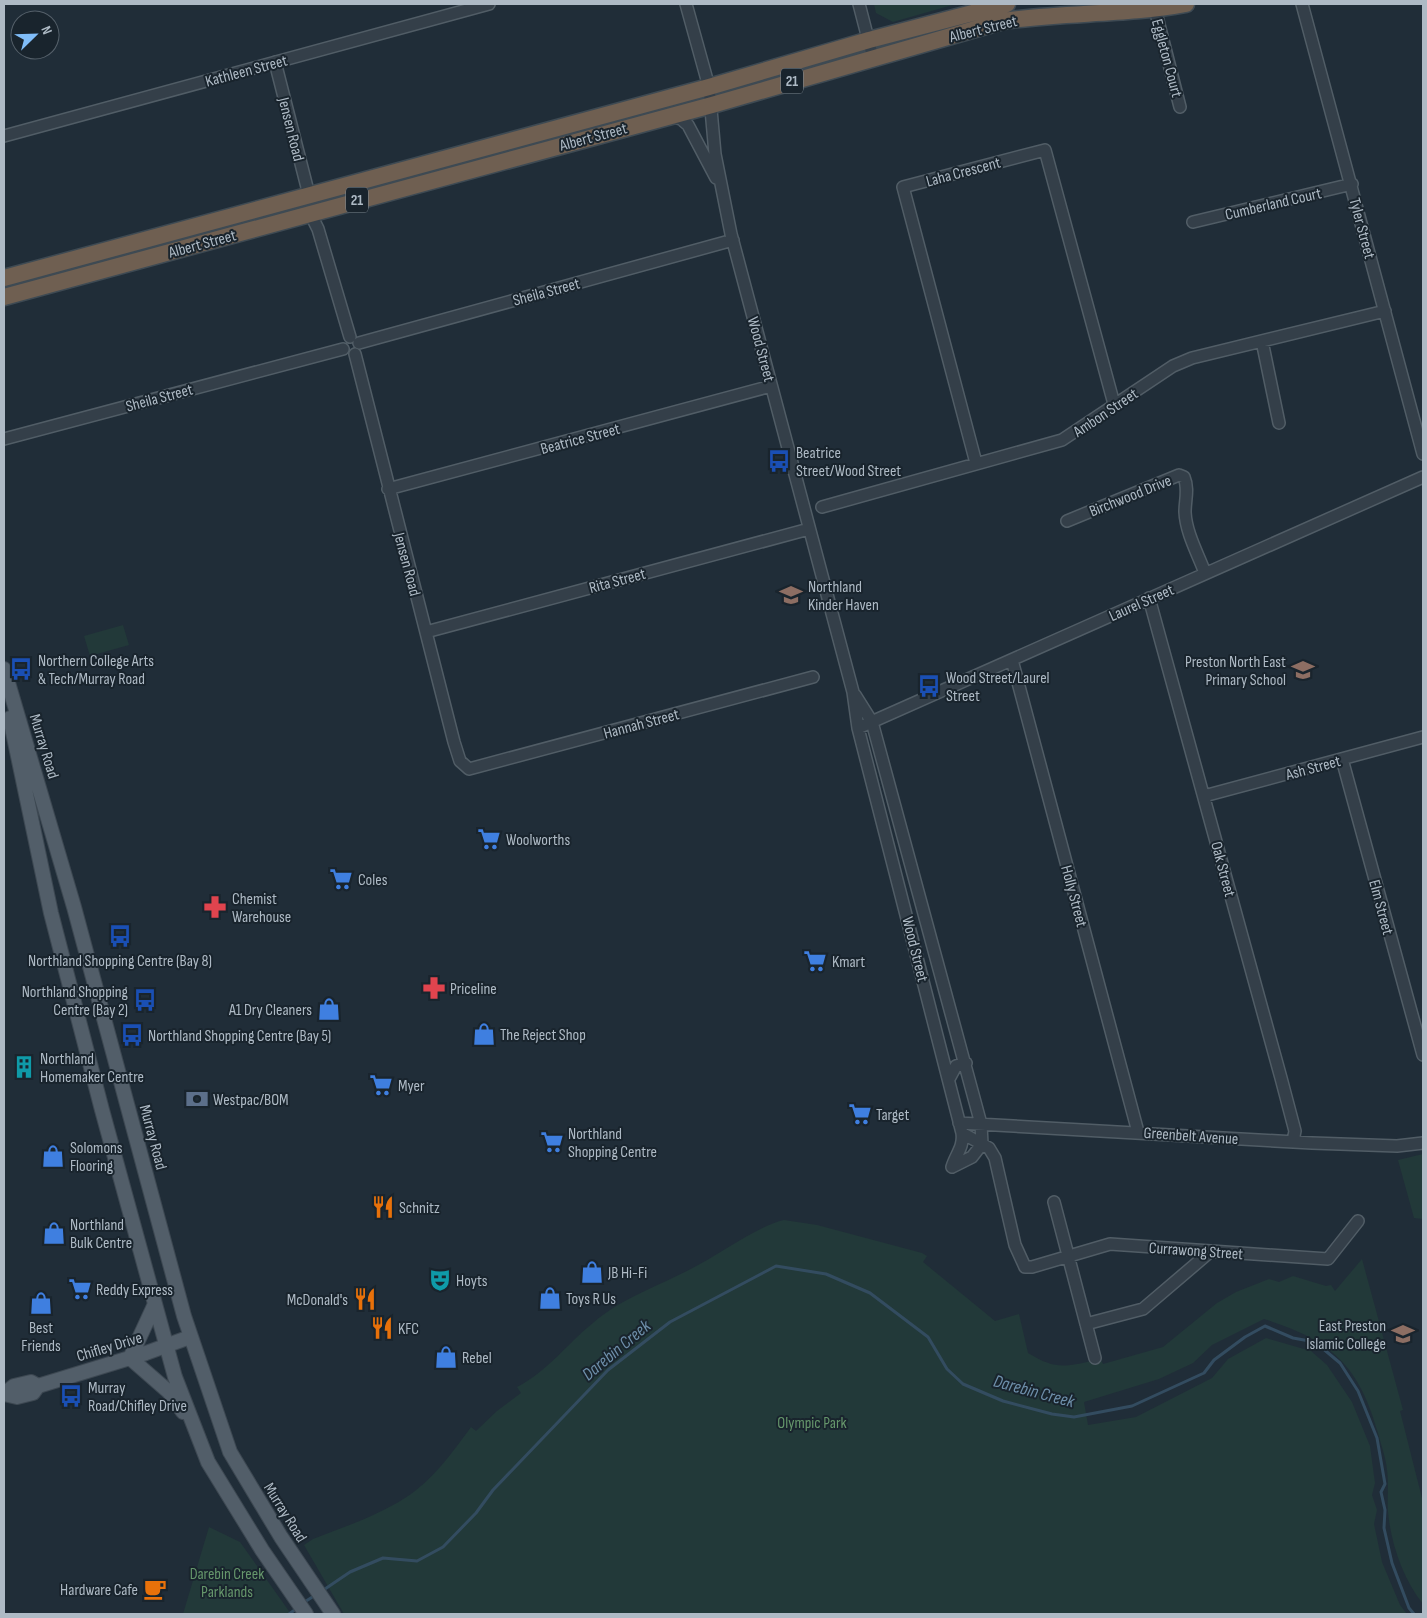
<svg xmlns="http://www.w3.org/2000/svg" width="1427" height="1618" viewBox="0 0 1427 1618" font-family="'Sofia Sans Condensed',sans-serif">
<rect width="100%" height="100%" fill="#202d38"/>
<path fill="#223939" d="M 874,4 L 956,4 L 893,22 L 876,13 Z
M 123,625 L 129,645 L 90,656 L 84,636 Z
M 1423,1154 L 1423,1219 L 1414,1218 L 1398,1160 Z
M 784,1220 L 817,1225 L 922,1253 L 927,1256 L 923,1262 L 995,1321 L 1019,1314 L 1028,1353 C 1053,1368 1062,1368 1091,1361 L 1092,1363 L 1101,1360 L 1103,1364 L 1163,1347 L 1217,1303 L 1236,1292 L 1269,1279 L 1279,1282 L 1293,1276 L 1326,1286 L 1331,1285 L 1335,1291 L 1362,1259 L 1403,1410 L 1400,1411 L 1423,1502 L 1423,1604 C 1403,1579 1391,1544 1388,1512 C 1387,1499 1389,1484 1387,1470 C 1386,1458 1381,1445 1378,1433 C 1359,1365 1331,1340 1264,1319 L 1212,1345 L 1193,1363 L 1159,1379 L 1084,1402 L 1088,1425 L 1136,1417 L 1212,1378 L 1228,1359 L 1266,1338 L 1311,1351 L 1327,1365 L 1352,1402 L 1370,1446 L 1375,1483 L 1372,1495 L 1377,1510 L 1374,1524 L 1382,1562 L 1400,1605 L 1407,1614 L 344,1614 L 304,1545 L 313,1539 C 344,1527 377,1516 405,1498 C 432,1481 452,1453 471,1427 L 476,1431 L 497,1411 L 521,1393 L 517,1387 C 548,1371 567,1344 593,1323 C 624,1296 665,1284 700,1264 C 723,1252 760,1225 784,1220 Z
M 209,1527 L 240,1542 L 291,1614 L 183,1614 Z"/>
<g fill="none" stroke-linecap="round" stroke-linejoin="round">
<path stroke="#334c60" stroke-width="3" d="M 322,1591 L 350,1572 L 383,1558 L 417,1561 L 443,1547 L 476,1513 L 493,1490 L 608,1370 L 670,1322 L 776,1266 L 826,1274 L 870,1293 L 928,1337 L 947,1369 L 963,1384 L 1003,1401 L 1052,1414 L 1074,1417 L 1132,1406 L 1204,1373 L 1214,1360 L 1245,1337 L 1265,1326 L 1293,1338 L 1315,1342 L 1340,1363 L 1358,1391 L 1377,1438 L 1385,1484 L 1381,1492 L 1385,1510 L 1384,1528 L 1392,1563 L 1409,1608 L 1414,1614
M 303,1603 L 317,1594
M 289,1614 L 296,1609"/>
<defs>
<path id="minor" d="M 686,4 L 709,87 L 715,154 L 731,234 L 853,692 L 858,728 L 962,1133 C 964,1147 956,1154 952,1167
M 859,4 L 873,58
M 1302,4 L 1423,454
M 1155,9 L 1180,107
M 275,62 L 309,195
M 669,116 L 681,119 L 688,125 L 716,178
M 4,136 L 489,4
M 310,213 L 318,229 L 350,337
M 1193,222 L 1352,184
M 1262,341 L 1279,423
M 359,343 L 733,240
M 355,354 L 454,742 L 460,761 L 469,769 L 813,677
M 4,439 L 343,349
M 976,463 L 903,187 L 1045,150 L 1114,404
M 388,489 L 771,386
M 822,507 L 1062,440 L 1173,366 L 1192,358 L 1385,311
M 1067,521 L 1179,475 L 1184,477 C 1189,489 1185,500 1185,512 C 1186,533 1198,554 1205,573
M 1149,598 L 1281,1078 L 1295,1131 L 1293,1141
M 426,632 L 809,529
M 1012,660 L 1138,1132
M 855,695 L 872,722 L 981,1124 L 982,1144 L 972,1157 L 952,1167
M 858,728 L 1423,477
M 1342,759 L 1423,1055
M 1204,796 L 1423,737
M 949,1079 L 956,1066 L 966,1063
M 959,1123 L 1312,1143 L 1397,1146 L 1423,1143
M 962,1133 L 989,1148 L 995,1158 L 1015,1245 L 1025,1267 L 1032,1267 L 1110,1244 L 1328,1259 L 1358,1221
M 1054,1202 L 1095,1358
M 1086,1324 L 1143,1309 L 1211,1251"/>
<path id="major" d="M 4,669 L 74,907 L 184,1316 L 230,1452 L 281,1537 L 333,1614
M 10,718 L 51,913 L 102,1110 L 175,1377 L 208,1462 L 262,1550 L 306,1614
M 130,1358 L 169,1392 L 183,1412
M 130,1358 L 154,1306
M 4,1394 L 17,1397 L 33,1393 L 38,1386 L 146,1353 L 190,1337
M 4,1394 L 14,1386 L 31,1382 L 38,1386"/>
<path id="highway" d="M 4,278 L 709,87 L 869,40 L 1007,4
M 4,297 L 712,105 L 1003,21 C 1064,12 1126,15 1186,4"/>
</defs>
<use href="#minor" stroke="#515d66" stroke-width="14"/>
<use href="#major" stroke="#3d4852" stroke-width="16"/>
<use href="#highway" stroke="#3e4a53" stroke-width="19"/>
<use href="#minor" stroke="#343f49" stroke-width="11"/>
<use href="#major" stroke="#525e69" stroke-width="14"/>
<use href="#highway" stroke="#6f5f51" stroke-width="16"/>
</g>
<defs>
<symbol id="bus-bare" viewBox="-9 -9 18 18"><path d="M-5-6H5V4H4V6H2V4H-2V6H-4V4H-5ZM-3.5-4V0h7V-4ZM-3.5 1.2v1.5H-2V1.2ZM2 1.2v1.5H3.5V1.2Z" fill="#1a4fb4" stroke="#19242d" stroke-width="2.5" paint-order="stroke"/></symbol>
<symbol id="school-bare" viewBox="-9 -9 18 18"><path d="M0-5L7-2L0 1L-7-2ZM-4 1L0 2.5L4 1V4Q0 6-4 4Z" fill="#8d6e63" stroke="#19242d" stroke-width="2.5" paint-order="stroke"/></symbol>
<symbol id="supermarket-bare" viewBox="-9 -9 18 18"><path d="M-6-5.5h2.5l.6 2H6L4.5 2H-2.5L-4.4-4H-6ZM-1.5 3.2a1.3 1.3 0 1 0 .1 0ZM3 3.2a1.3 1.3 0 1 0 .1 0Z" fill="#3f7fe0" stroke="#19242d" stroke-width="2.5" paint-order="stroke"/></symbol>
<symbol id="pharmacy-bare" viewBox="-9 -9 18 18"><path d="M-2-6h4v4h4v4h-4v4h-4v-4h-4v-4h4Z" fill="#e0444e" stroke="#19242d" stroke-width="2.5" paint-order="stroke"/></symbol>
<symbol id="shop-bare" viewBox="-9 -9 18 18"><path d="M-5-2.5h2.3a2.7 3.5 0 0 1 5.4 0H5L5.5 6h-11ZM-1.5-2.5h3a1.5 2.3 0 0 0-3 0Z" fill="#3f7fe0" stroke="#19242d" stroke-width="2.5" paint-order="stroke"/></symbol>
<symbol id="building-bare" viewBox="-9 -9 18 18"><path d="M-4-6H4V6H1V3H-1V6H-4ZM-2.5-4.3h1.7v1.8h-1.7ZM.8-4.3h1.7v1.8H.8ZM-2.5-1h1.7V.8h-1.7ZM.8-1h1.7V.8H.8Z" fill="#0f9aa8" stroke="#19242d" stroke-width="2.5" paint-order="stroke"/></symbol>
<symbol id="bank-bare" viewBox="-9 -9 18 18"><path d="M-6-4H6V4H-6ZM0-2.3a2.3 2.3 0 1 0 0 4.6a2.3 2.3 0 1 0 0-4.6Z" fill="#5c6f8a" stroke="#19242d" stroke-width="2.5" paint-order="stroke"/></symbol>
<symbol id="restaurant-bare" viewBox="-9 -9 18 18"><path d="M-5-6h1v4h1v-4h1v4h1v-4h1v5L-1.5 .5V6h-2V.5L-5-1ZM5-6V6H3V1.5H1.5Q1.5-4 5-6Z" fill="#e8710a" stroke="#19242d" stroke-width="2.5" paint-order="stroke"/></symbol>
<symbol id="theatre-bare" viewBox="-9 -9 18 18"><path d="M-5-5.5Q0-4 5-5.5V0Q5 5 0 6Q-5 5-5 0ZM-3.3-2.5H-1v1.5H-3.3ZM1-2.5H3.3v1.5H1ZM-2.8 1Q0 5.5 2.8 1Z" fill="#0f9aa8" stroke="#19242d" stroke-width="2.5" paint-order="stroke"/></symbol>
<symbol id="cafe-bare" viewBox="-9 -9 18 18"><path d="M-5.5-4.5H6V0H3Q3 3.5 0 3.5H-2.5Q-5.5 3.5-5.5 0ZM3-3.2v2h1.7v-2ZM-6 4.5H4V6H-6Z" fill="#e8710a" stroke="#19242d" stroke-width="2.5" paint-order="stroke"/></symbol>
</defs>
<g fill-rule="evenodd">
<use href="#bus-bare" x="763" y="445" width="32" height="32"/>
<use href="#school-bare" x="775" y="579" width="32" height="32"/>
<use href="#bus-bare" x="5" y="653" width="32" height="32"/>
<use href="#school-bare" x="1287" y="654" width="32" height="32"/>
<use href="#bus-bare" x="913" y="670" width="32" height="32"/>
<use href="#supermarket-bare" x="473" y="823" width="32" height="32"/>
<use href="#supermarket-bare" x="325" y="863" width="32" height="32"/>
<use href="#pharmacy-bare" x="199" y="891" width="32" height="32"/>
<use href="#bus-bare" x="104" y="920" width="32" height="32"/>
<use href="#supermarket-bare" x="799" y="945" width="32" height="32"/>
<use href="#pharmacy-bare" x="418" y="972" width="32" height="32"/>
<use href="#bus-bare" x="129" y="984" width="32" height="32"/>
<use href="#shop-bare" x="313" y="993" width="32" height="32"/>
<use href="#shop-bare" x="468" y="1018" width="32" height="32"/>
<use href="#bus-bare" x="116" y="1019" width="32" height="32"/>
<use href="#building-bare" x="8" y="1051" width="32" height="32"/>
<use href="#supermarket-bare" x="365" y="1069" width="32" height="32"/>
<use href="#bank-bare" x="181" y="1083" width="32" height="32"/>
<use href="#supermarket-bare" x="844" y="1098" width="32" height="32"/>
<use href="#supermarket-bare" x="536" y="1126" width="32" height="32"/>
<use href="#shop-bare" x="37" y="1140" width="32" height="32"/>
<use href="#restaurant-bare" x="367" y="1191" width="32" height="32"/>
<use href="#shop-bare" x="38" y="1217" width="32" height="32"/>
<use href="#shop-bare" x="576" y="1256" width="32" height="32"/>
<use href="#theatre-bare" x="424" y="1264" width="32" height="32"/>
<use href="#supermarket-bare" x="64" y="1273" width="32" height="32"/>
<use href="#shop-bare" x="534" y="1282" width="32" height="32"/>
<use href="#restaurant-bare" x="349" y="1283" width="32" height="32"/>
<use href="#shop-bare" x="25" y="1287" width="32" height="32"/>
<use href="#restaurant-bare" x="366" y="1312" width="32" height="32"/>
<use href="#school-bare" x="1387" y="1318" width="32" height="32"/>
<use href="#shop-bare" x="430" y="1341" width="32" height="32"/>
<use href="#bus-bare" x="55" y="1380" width="32" height="32"/>
<use href="#cafe-bare" x="139" y="1573" width="32" height="32"/>
</g>
<g text-anchor="middle" stroke-width="4" stroke-linejoin="round" paint-order="stroke">
<g fill="#19242d" stroke="#818d97" stroke-width="1">
<rect x="781" y="68.5" width="22" height="25" rx="4"/>
<rect x="346" y="187.5" width="22" height="25" rx="4"/>
</g>
<g font-size="15" font-weight="bold" fill="#aebac5">
<text x="792" y="86">21</text>
<text x="357" y="205">21</text>
</g>
<g font-size="16" fill="#aebac5" stroke="#19242d">
<text transform="translate(983 28) rotate(-14)" y="6">Albert Street</text>
<text transform="translate(1168 58) rotate(75)" y="6">Eggleton Court</text>
<text transform="translate(246 70) rotate(-15)" y="6">Kathleen Street</text>
<text transform="translate(292 129) rotate(76)" y="6">Jensen Road</text>
<text transform="translate(593 136) rotate(-15)" y="6">Albert Street</text>
<text transform="translate(963 171) rotate(-15)" y="6">Laha Crescent</text>
<text transform="translate(1273 203) rotate(-13)" y="6">Cumberland Court</text>
<text transform="translate(1363 228) rotate(75)" y="6">Tyler Street</text>
<text transform="translate(202 243) rotate(-15)" y="6">Albert Street</text>
<text transform="translate(546 291) rotate(-15)" y="6">Sheila Street</text>
<text transform="translate(762 349) rotate(75)" y="6">Wood Street</text>
<text transform="translate(159 397) rotate(-15)" y="6">Sheila Street</text>
<text transform="translate(1105 412) rotate(-34)" y="6">Ambon Street</text>
<text transform="translate(580 438) rotate(-15)" y="6">Beatrice Street</text>
<text transform="translate(1130 495) rotate(-22)" y="6">Birchwood Drive</text>
<text transform="translate(408 564) rotate(75)" y="6">Jensen Road</text>
<text transform="translate(617 580) rotate(-15)" y="6">Rita Street</text>
<text transform="translate(1141 602) rotate(-24)" y="6">Laurel Street</text>
<text transform="translate(641 723) rotate(-15)" y="6">Hannah Street</text>
<text transform="translate(45 746) rotate(73)" y="6">Murray Road</text>
<text transform="translate(1313 767) rotate(-15)" y="6">Ash Street</text>
<text transform="translate(1224 869) rotate(75)" y="6">Oak Street</text>
<text transform="translate(1075 896) rotate(75)" y="6">Holly Street</text>
<text transform="translate(1382 907) rotate(75)" y="6">Elm Street</text>
<text transform="translate(916 949) rotate(76)" y="6">Wood Street</text>
<text transform="translate(1191 1135) rotate(4)" y="6">Greenbelt Avenue</text>
<text transform="translate(154 1137) rotate(75)" y="6">Murray Road</text>
<text transform="translate(1196 1250) rotate(4)" y="6">Currawong Street</text>
<text transform="translate(109 1346) rotate(-17)" y="6">Chifley Drive</text>
<text transform="translate(286 1512) rotate(58)" y="6">Murray Road</text>
</g>
<g font-size="16" fill="#aebac5" stroke="#19242d" text-anchor="start">
<text x="796" y="458">Beatrice<tspan x="796" dy="18">Street/Wood Street</tspan></text>
<text x="808" y="592">Northland<tspan x="808" dy="18">Kinder Haven</tspan></text>
<text x="38" y="666">Northern College Arts<tspan x="38" dy="18">&amp; Tech/Murray Road</tspan></text>
<text x="1286" y="667" text-anchor="end">Preston North East<tspan x="1286" dy="18">Primary School</tspan></text>
<text x="946" y="683">Wood Street/Laurel<tspan x="946" dy="18">Street</tspan></text>
<text x="506" y="845">Woolworths</text>
<text x="358" y="885">Coles</text>
<text x="232" y="904">Chemist<tspan x="232" dy="18">Warehouse</tspan></text>
<text x="120" y="966" text-anchor="middle">Northland Shopping Centre (Bay 8)</text>
<text x="832" y="967">Kmart</text>
<text x="450" y="994">Priceline</text>
<text x="128" y="997" text-anchor="end">Northland Shopping<tspan x="128" dy="18">Centre (Bay 2)</tspan></text>
<text x="312" y="1015" text-anchor="end">A1 Dry Cleaners</text>
<text x="500" y="1040">The Reject Shop</text>
<text x="148" y="1041">Northland Shopping Centre (Bay 5)</text>
<text x="40" y="1064">Northland<tspan x="40" dy="18">Homemaker Centre</tspan></text>
<text x="398" y="1091">Myer</text>
<text x="213" y="1105">Westpac/BOM</text>
<text x="876" y="1120">Target</text>
<text x="568" y="1139">Northland<tspan x="568" dy="18">Shopping Centre</tspan></text>
<text x="70" y="1153">Solomons<tspan x="70" dy="18">Flooring</tspan></text>
<text x="399" y="1213">Schnitz</text>
<text x="70" y="1230">Northland<tspan x="70" dy="18">Bulk Centre</tspan></text>
<text x="608" y="1278">JB Hi-Fi</text>
<text x="456" y="1286">Hoyts</text>
<text x="96" y="1295">Reddy Express</text>
<text x="566" y="1304">Toys R Us</text>
<text x="348" y="1305" text-anchor="end">McDonald's</text>
<text x="1386" y="1331" text-anchor="end">East Preston<tspan x="1386" dy="18">Islamic College</tspan></text>
<text x="41" y="1333" text-anchor="middle">Best<tspan x="41" dy="18">Friends</tspan></text>
<text x="398" y="1334">KFC</text>
<text x="462" y="1363">Rebel</text>
<text x="88" y="1393">Murray<tspan x="88" dy="18">Road/Chifley Drive</tspan></text>
<text x="138" y="1595" text-anchor="end">Hardware Cafe</text>
</g>
<g font-size="16" fill="#65966b" stroke="#19242d">
<text x="812" y="1428">Olympic Park</text>
<text x="227" y="1579">Darebin Creek<tspan x="227" dy="18">Parklands</tspan></text>
</g>
<g font-size="18" font-style="italic" fill="#6e8faa" stroke="#19242d">
<text transform="translate(616 1350) rotate(-40)" y="6">Darebin Creek</text>
<text transform="translate(1034 1391) rotate(15)" y="6">Darebin Creek</text>
</g>
</g>
<rect width="1427" height="1618" fill="none" stroke="#aebac5" stroke-width="10"/>
<g transform="translate(35 35) rotate(67)"><circle r="24" fill="#19242d" stroke="#55606a"/>
<path d="M0-4L9 19L0 12L-9 19Z" fill="#80bdf9"/>
<text y="-8" font-size="14" font-weight="bold" text-anchor="middle" fill="#aebac5">N</text>
</g>
</svg>
